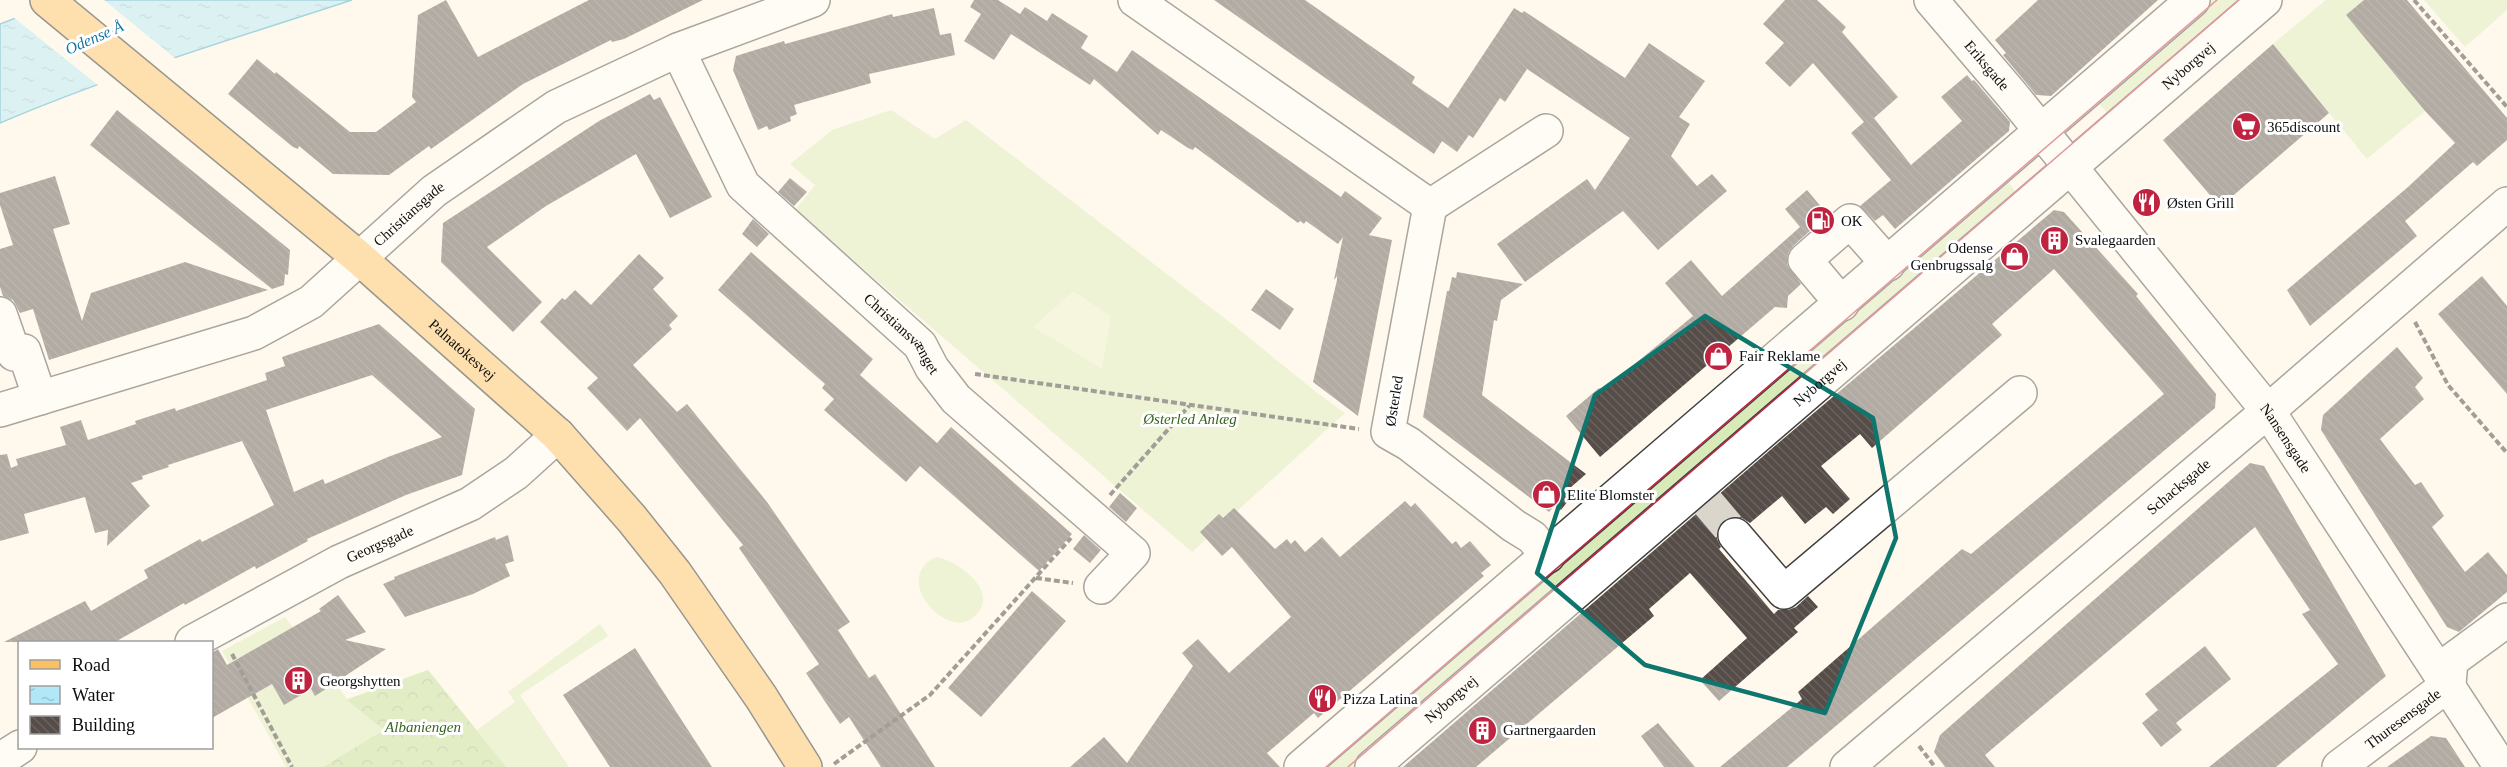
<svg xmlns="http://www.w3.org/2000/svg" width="2507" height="767" viewBox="0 0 2507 767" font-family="Georgia,serif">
<defs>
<pattern id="forest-crowns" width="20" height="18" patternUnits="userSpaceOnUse" patternTransform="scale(1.5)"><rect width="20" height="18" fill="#bedb96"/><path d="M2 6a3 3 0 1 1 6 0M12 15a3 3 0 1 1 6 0" fill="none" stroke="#a2bb80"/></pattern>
<pattern id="water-ripples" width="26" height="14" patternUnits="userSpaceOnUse" patternTransform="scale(1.5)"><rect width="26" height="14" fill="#b1e7f7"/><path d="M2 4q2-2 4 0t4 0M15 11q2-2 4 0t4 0" fill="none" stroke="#97c5d3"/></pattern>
<pattern id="building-back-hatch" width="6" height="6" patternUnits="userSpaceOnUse" patternTransform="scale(1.5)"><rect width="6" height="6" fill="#564d49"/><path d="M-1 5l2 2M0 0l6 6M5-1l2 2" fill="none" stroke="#69625f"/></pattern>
</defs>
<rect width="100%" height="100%" fill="#fff9ed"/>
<path fill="#d8eab7" d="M 2203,0 L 2251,0 L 2112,119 L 2092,95 Z
M 2326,0 L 2364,0 L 2347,15 L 2425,111 L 2367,159 L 2273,44 Z
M 2424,0 L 2507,0 L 2507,10 L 2465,47 Z
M 891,110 L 935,139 L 966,120 L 1236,327 L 1316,392 L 1345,413 L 1192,552 L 795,210 L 815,185 L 790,164 L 832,130 Z
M 2003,175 L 2022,200 L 1360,767 L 1312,767 Z
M 936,557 C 961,561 1004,596 971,619 C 945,638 891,578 936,557 Z
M 285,617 L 347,699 L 428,670 L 477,730 L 515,702 L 508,692 L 600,624 L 608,636 L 520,695 L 569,767 L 286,767 L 222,651 Z"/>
<path fill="url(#forest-crowns)" d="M 428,670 L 506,767 L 323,767 L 384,730 L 347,700 Z"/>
<path fill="#e8f1c9" d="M 1073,291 L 1111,316 L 1102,369 L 1033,327 Z"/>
<path fill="url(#water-ripples)" stroke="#37a7cf" stroke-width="1.5" d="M 62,0 L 352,0 C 233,39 115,74 0,123 L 0,24 Z"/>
<path fill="#fff9ed" d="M 54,0 L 104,0 L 176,59 L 99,86 L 12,16 Z"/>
<path fill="url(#building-back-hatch)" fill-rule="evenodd" d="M 446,0 L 478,57 L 589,0 L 703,0 L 624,39 L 612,42 L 611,40 L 523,84 L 431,149 L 429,146 L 389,175 L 333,174 L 299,146 L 298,149 L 293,147 L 228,94 L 257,59 L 275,74 L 276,72 L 350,132 L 376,132 L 416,102 L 412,97 L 418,15 Z
M 974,0 L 998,0 L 1020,14 L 1025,7 L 1047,21 L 1052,13 L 1088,36 L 1081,48 L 1117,72 L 1132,50 L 1341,197 L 1345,191 L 1382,218 L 1369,235 L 1392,240 L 1358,416 L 1313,382 L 1337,280 L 1337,276 L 1334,280 L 1343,237 L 1338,244 L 1306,221 L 1304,224 L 1300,221 L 1298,223 L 1195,147 L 1193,150 L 1188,148 L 1161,130 L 1158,135 L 1094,79 L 1090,85 L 1011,34 L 994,60 L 964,41 L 981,14 L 970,7 Z
M 1214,0 L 1305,0 L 1415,77 L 1412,83 L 1448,108 L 1514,8 L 1522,13 L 1524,11 L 1625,78 L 1649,43 L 1705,81 L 1679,117 L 1690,124 L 1671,156 L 1697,186 L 1712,174 L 1727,191 L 1658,250 L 1623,211 L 1525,282 L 1497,244 L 1587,179 L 1595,190 L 1630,138 L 1527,69 L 1505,102 L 1500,98 L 1473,138 L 1469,135 L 1457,152 L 1442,141 L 1434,154 Z
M 1785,0 L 1817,0 L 1846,27 L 1842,32 L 1898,97 L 1874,118 L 1911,165 L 1962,121 L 1941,97 L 1967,75 L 1972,81 L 1974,80 L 2010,122 L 2009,131 L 1895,229 L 1883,215 L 1875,221 L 1860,206 L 1891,180 L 1851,133 L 1864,122 L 1813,63 L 1790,87 L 1765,63 L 1784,43 L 1763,24 Z
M 2038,0 L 2158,0 L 2051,96 L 2036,95 L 2003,55 L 2006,53 L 1995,40 Z
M 2364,0 L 2407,0 L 2507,118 L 2507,140 L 2477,166 L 2473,162 L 2405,221 L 2417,236 L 2310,326 L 2287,290 L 2408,187 L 2455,143 L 2425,111 L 2346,15 Z
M 934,8 L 940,35 L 951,33 L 955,55 L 869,74 L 871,83 L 794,105 L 797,114 L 790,117 L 791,121 L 769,130 L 767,126 L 758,130 L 733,70 L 736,56 L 784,41 L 785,44 L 892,14 L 893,17 Z
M 2273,44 L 2329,113 L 2220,207 L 2163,140 Z
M 650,94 L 654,100 L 660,97 L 712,197 L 670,218 L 636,154 L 546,206 L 487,247 L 542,302 L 513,332 L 441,262 L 443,223 L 599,121 Z
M 117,110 L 290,250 L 288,275 L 285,274 L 284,285 L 272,289 L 90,145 Z
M 55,176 L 70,224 L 53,229 L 82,321 L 91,293 L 185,262 L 268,290 L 49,360 L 33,309 L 20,313 L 13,300 L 3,296 L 0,287 L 0,249 L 13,245 L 0,205 L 0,193 Z
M 790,178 L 807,192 L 794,206 L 778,192 Z
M 1807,190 L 1828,215 L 1793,246 L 1788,253 L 1787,264 L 1801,284 L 1788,296 L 1787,308 L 1775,307 L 1600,457 L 1566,416 L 1599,388 L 1602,391 L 1693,316 L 1665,283 L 1691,260 L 1722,296 L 1800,227 L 1785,209 Z
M 2054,210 L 2064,212 L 2138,294 L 2136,296 L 2216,394 L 2215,408 L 1787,767 L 1720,767 L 1802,699 L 1798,692 L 1962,549 L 1971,554 L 2164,394 L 2054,269 L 1992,324 L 2002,335 L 1872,448 L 1860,434 L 1821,466 L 1850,499 L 1833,514 L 1826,507 L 1805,524 L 1782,496 L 1750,523 L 1742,518 L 1732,517 L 1722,521 L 1717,529 L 1717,539 L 1721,547 L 1719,549 L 1774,614 L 1778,610 L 1788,610 L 1796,607 L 1808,596 L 1818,607 L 1794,628 L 1798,632 L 1719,701 L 1700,680 L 1747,638 L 1690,573 L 1649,609 L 1654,616 L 1476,767 L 1403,767 L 1776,445 Z
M 753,219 L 769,234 L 757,247 L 742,234 Z
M 751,252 L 873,359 L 860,375 L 937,443 L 951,427 L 1072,534 L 1039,571 L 920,466 L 906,482 L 824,410 L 834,399 L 822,388 L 825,384 L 718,290 Z
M 639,254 L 664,278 L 653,289 L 678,316 L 669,325 L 672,329 L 633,365 L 677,412 L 687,404 L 767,502 L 850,622 L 838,630 L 869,678 L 875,674 L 935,767 L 881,767 L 849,717 L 840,724 L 806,673 L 819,664 L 739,548 L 743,545 L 640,418 L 627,431 L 587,388 L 598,378 L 540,322 L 562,298 L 565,300 L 575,290 L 591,305 Z
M 1457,272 L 1523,284 L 1501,300 L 1497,321 L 1494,320 L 1482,395 L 1586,474 L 1570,488 L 1575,492 L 1561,510 L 1555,505 L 1549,512 L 1423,417 L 1447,291 L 1449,291 L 1452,277 L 1456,278 Z
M 2482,276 L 2507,306 L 2507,394 L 2438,314 Z
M 1266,289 L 1294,309 L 1280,330 L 1251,310 Z
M 379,324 L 475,409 L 462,475 L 406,495 L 307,539 L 308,541 L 256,569 L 255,566 L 185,605 L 184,603 L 115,642 L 4,642 L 85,601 L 91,611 L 148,578 L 144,570 L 200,539 L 202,542 L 274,505 L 242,441 L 168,465 L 169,467 L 142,476 L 143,479 L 131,483 L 150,506 L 107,546 L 108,530 L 95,533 L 85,497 L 24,514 L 29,533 L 0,541 L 0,455 L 7,454 L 11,468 L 18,465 L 16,459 L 66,445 L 60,427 L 81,420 L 88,440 L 136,424 L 135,421 L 175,408 L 176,411 L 267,380 L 265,373 L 285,366 L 282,357 ZM 372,375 L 442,437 L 388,457 L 325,484 L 323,479 L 294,492 L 266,410 Z
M 2397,347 L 2423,378 L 2415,387 L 2424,399 L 2380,439 L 2415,485 L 2421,482 L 2444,516 L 2432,527 L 2465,572 L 2488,552 L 2507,575 L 2507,592 L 2459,632 L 2447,627 L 2321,430 L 2323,415 Z
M 2250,463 L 2264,466 L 2386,676 L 2276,767 L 2209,767 L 2338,664 L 2302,614 L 2310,610 L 2255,527 L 1985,755 L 1995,767 L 1945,767 L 1934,752 L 1940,735 Z
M 1120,493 L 1137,508 L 1126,522 L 1109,507 Z
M 1405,501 L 1411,507 L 1415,503 L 1452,544 L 1456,541 L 1461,548 L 1470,541 L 1491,565 L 1481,573 L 1484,576 L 1318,718 L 1314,713 L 1267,753 L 1280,767 L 1070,767 L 1104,737 L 1127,763 L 1193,666 L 1182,653 L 1198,639 L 1229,673 L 1291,617 L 1232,547 L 1222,556 L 1200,532 L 1219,514 L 1223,518 L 1234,508 L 1275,549 L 1287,539 L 1291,544 L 1295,540 L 1305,552 L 1322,537 L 1340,557 Z
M 508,535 L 514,561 L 505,564 L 510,576 L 473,594 L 405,617 L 383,584 L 395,579 L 394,577 L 495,537 L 496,540 Z
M 1084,535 L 1101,550 L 1090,563 L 1073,549 Z
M 1032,591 L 1066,621 L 981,717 L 948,688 Z
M 338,595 L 366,632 L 345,640 L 386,649 L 315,696 L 311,689 L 284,705 L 272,684 L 212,718 L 212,653 L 218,649 L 227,665 L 321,611 L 319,609 Z
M 2205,646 L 2231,679 L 2176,723 L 2182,730 L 2161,747 L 2142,723 L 2158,710 L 2145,694 Z
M 635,648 L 712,767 L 610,767 L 563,695 Z
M 1658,723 L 1695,767 L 1664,767 L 1641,736 Z
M 2431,736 L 2446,738 L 2465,767 L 2387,767 Z"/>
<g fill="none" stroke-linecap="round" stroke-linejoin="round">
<path stroke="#dbd6cb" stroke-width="33" stroke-dasharray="33 16" stroke-linecap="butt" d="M 1707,502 L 1735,535"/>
<defs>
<g id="minor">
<path d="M 1135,0 L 1430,206 L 1388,432 L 1409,444 L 1514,526 L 1532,537 L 1548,556"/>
<path id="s1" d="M 1931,0 L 2012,95 L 2268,411 L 2501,767"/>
<path id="s2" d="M 678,50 L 743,185 L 920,345 L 932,368 L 956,399 L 1133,553 L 1101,587"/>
<path d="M 1430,206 L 1546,131"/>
<path d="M 1842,304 L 1805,260 L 1850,221 L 1888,264"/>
<path d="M 0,314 L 14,354 L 24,351 L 40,398"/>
<path id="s3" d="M 0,410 L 254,333 L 311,302 L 434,191 L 556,107 L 678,50 L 813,0"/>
<path d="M 1735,535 L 1784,592 L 2020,393"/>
<path id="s4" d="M 192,642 L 339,562 L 470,504 L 516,473 L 558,435"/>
<path d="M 0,760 L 20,747"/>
<path d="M 1301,767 L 2193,0"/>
<path id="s5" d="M 1372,767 L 2265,0"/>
<path id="s6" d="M 1847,767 L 2268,411 L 2507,204"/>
<path id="s7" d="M 2339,767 L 2449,684 L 2451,661 L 2507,620"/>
</g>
<g id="major">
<path id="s8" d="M 47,0 L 358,257 L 558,435 L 632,519 L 675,573 L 761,697 L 805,767"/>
</g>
</defs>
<use href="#minor" stroke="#404040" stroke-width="36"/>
<use href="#major" stroke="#1e1e1e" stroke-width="36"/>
<path stroke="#2f2f2f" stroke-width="4" stroke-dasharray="6 3" stroke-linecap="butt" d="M 2414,0 L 2507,107
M 2415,322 L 2448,385 L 2507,453
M 975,374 L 1359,429
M 1110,495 L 1189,406
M 1036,578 L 1073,583
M 232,654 L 292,767
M 1919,746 L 1935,767
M 834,764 L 930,695 L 1071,538"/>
<use href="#minor" stroke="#fff" stroke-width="33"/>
<use href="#major" stroke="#fac062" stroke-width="33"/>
<path stroke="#bf2340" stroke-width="1.5" d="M 1326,767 L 2217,0
M 1348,767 L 2239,0"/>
</g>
<path d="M0 0H2507V767H0ZM 1705,316 L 1873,418 L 1896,538 L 1825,713 L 1645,665 L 1537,573 L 1595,395 Z" fill="#fff9ed" fill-opacity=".55" fill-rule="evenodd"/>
<path fill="none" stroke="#0f766e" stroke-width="4.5" stroke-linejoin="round" d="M 1705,316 L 1873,418 L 1896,538 L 1825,713 L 1645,665 L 1537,573 L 1595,395 Z"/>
<defs>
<symbol id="supermarket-disc" viewBox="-11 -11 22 22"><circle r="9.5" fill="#bf2340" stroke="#fff"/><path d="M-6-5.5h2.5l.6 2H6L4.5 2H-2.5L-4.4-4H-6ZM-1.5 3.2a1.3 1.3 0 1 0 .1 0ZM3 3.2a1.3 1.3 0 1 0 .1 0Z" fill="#fff"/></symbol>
<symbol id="restaurant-disc" viewBox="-11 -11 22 22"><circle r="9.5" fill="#bf2340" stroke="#fff"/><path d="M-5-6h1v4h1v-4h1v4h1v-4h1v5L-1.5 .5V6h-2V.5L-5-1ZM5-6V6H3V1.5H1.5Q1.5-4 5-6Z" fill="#fff"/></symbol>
<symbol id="fuel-disc" viewBox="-11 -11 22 22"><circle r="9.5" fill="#bf2340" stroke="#fff"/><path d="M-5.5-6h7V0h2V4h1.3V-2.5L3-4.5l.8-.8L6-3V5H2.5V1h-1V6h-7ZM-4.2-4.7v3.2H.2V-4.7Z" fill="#fff"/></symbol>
<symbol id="building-disc" viewBox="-11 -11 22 22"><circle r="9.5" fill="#bf2340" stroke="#fff"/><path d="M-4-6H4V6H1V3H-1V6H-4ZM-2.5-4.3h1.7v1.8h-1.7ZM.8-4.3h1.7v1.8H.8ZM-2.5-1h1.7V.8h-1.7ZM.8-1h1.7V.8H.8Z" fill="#fff"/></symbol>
<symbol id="shop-disc" viewBox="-11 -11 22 22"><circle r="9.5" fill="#bf2340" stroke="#fff"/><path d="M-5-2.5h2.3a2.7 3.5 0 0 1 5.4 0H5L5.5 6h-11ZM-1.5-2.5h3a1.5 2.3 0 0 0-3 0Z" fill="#fff"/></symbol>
</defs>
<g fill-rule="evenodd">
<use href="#supermarket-disc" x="2230" y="110" width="33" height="33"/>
<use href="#restaurant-disc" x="2130" y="186" width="33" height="33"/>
<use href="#fuel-disc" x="1804" y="204" width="33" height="33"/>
<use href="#building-disc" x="2038" y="224" width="33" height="33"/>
<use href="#shop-disc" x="1998" y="240" width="33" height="33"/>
<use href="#shop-disc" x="1702" y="340" width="33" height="33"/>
<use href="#shop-disc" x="1530" y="478" width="33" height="33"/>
<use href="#building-disc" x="282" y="664" width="33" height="33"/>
<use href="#restaurant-disc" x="1306" y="682" width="33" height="33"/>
<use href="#building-disc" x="1466" y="714" width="33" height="33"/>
</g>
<g text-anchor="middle" stroke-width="6" stroke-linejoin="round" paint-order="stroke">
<g font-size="15" fill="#0d0d0d" stroke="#fff">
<text dy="5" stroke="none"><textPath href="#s1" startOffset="86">Eriksgade</textPath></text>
<text dy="5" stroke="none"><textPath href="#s5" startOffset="1076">Nyborgvej</textPath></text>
<text dy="5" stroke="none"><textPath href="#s3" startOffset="462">Christiansgade</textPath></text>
<text dy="5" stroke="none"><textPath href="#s2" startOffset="368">Christiansvænget</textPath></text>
<text dy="5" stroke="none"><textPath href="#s8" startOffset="543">Palnatokesvej</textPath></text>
<text dy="5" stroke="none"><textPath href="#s5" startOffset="590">Nyborgvej</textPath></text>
<text transform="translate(1394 401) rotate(-81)" y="5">Østerled</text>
<text dy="5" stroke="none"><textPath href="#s1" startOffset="564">Nansensgade</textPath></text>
<text dy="5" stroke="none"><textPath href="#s6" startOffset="434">Schacksgade</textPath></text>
<text dy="5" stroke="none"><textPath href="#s4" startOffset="212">Georgsgade</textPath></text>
<text dy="5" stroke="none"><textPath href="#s5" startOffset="104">Nyborgvej</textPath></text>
<text dy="5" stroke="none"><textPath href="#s7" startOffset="80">Thuresensgade</textPath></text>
</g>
<g font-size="15" fill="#0d0d0d" stroke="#fff" text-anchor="start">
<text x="2267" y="132">365discount</text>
<text x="2167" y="208">Østen Grill</text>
<text x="1841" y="226">OK</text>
<text x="2075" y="245">Svalegaarden</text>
<text x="1993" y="253" text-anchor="end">Odense<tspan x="1993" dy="17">Genbrugssalg</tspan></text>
<text x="1739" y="361">Fair Reklame</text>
<text x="1567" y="500">Elite Blomster</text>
<text x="320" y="686">Georgshytten</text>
<text x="1343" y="704">Pizza Latina</text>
<text x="1503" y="735">Gartnergaarden</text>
</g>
<g font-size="15" font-style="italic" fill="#36661d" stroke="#fff">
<text x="1190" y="424">Østerled Anlæg</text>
<text x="423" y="732">Albaniengen</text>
</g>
<g font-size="16" font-style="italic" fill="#1577a1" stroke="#fff">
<text transform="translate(94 37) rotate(-24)" y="6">Odense Å</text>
</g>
</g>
<rect x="18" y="641" width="195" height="108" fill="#ffffff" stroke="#9e9e9e" stroke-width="1.5"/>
<rect x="30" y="660" width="30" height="9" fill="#fac062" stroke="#9e9e9e" stroke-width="1.5"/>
<text x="72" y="671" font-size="18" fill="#0d0d0d">Road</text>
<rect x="30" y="686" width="30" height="18" fill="url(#water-ripples)" stroke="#9e9e9e" stroke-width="1.5"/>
<text x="72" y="701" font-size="18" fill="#0d0d0d">Water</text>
<rect x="30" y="716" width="30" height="18" fill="url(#building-back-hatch)" stroke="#9e9e9e" stroke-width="1.5"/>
<text x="72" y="731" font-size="18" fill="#0d0d0d">Building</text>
</svg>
